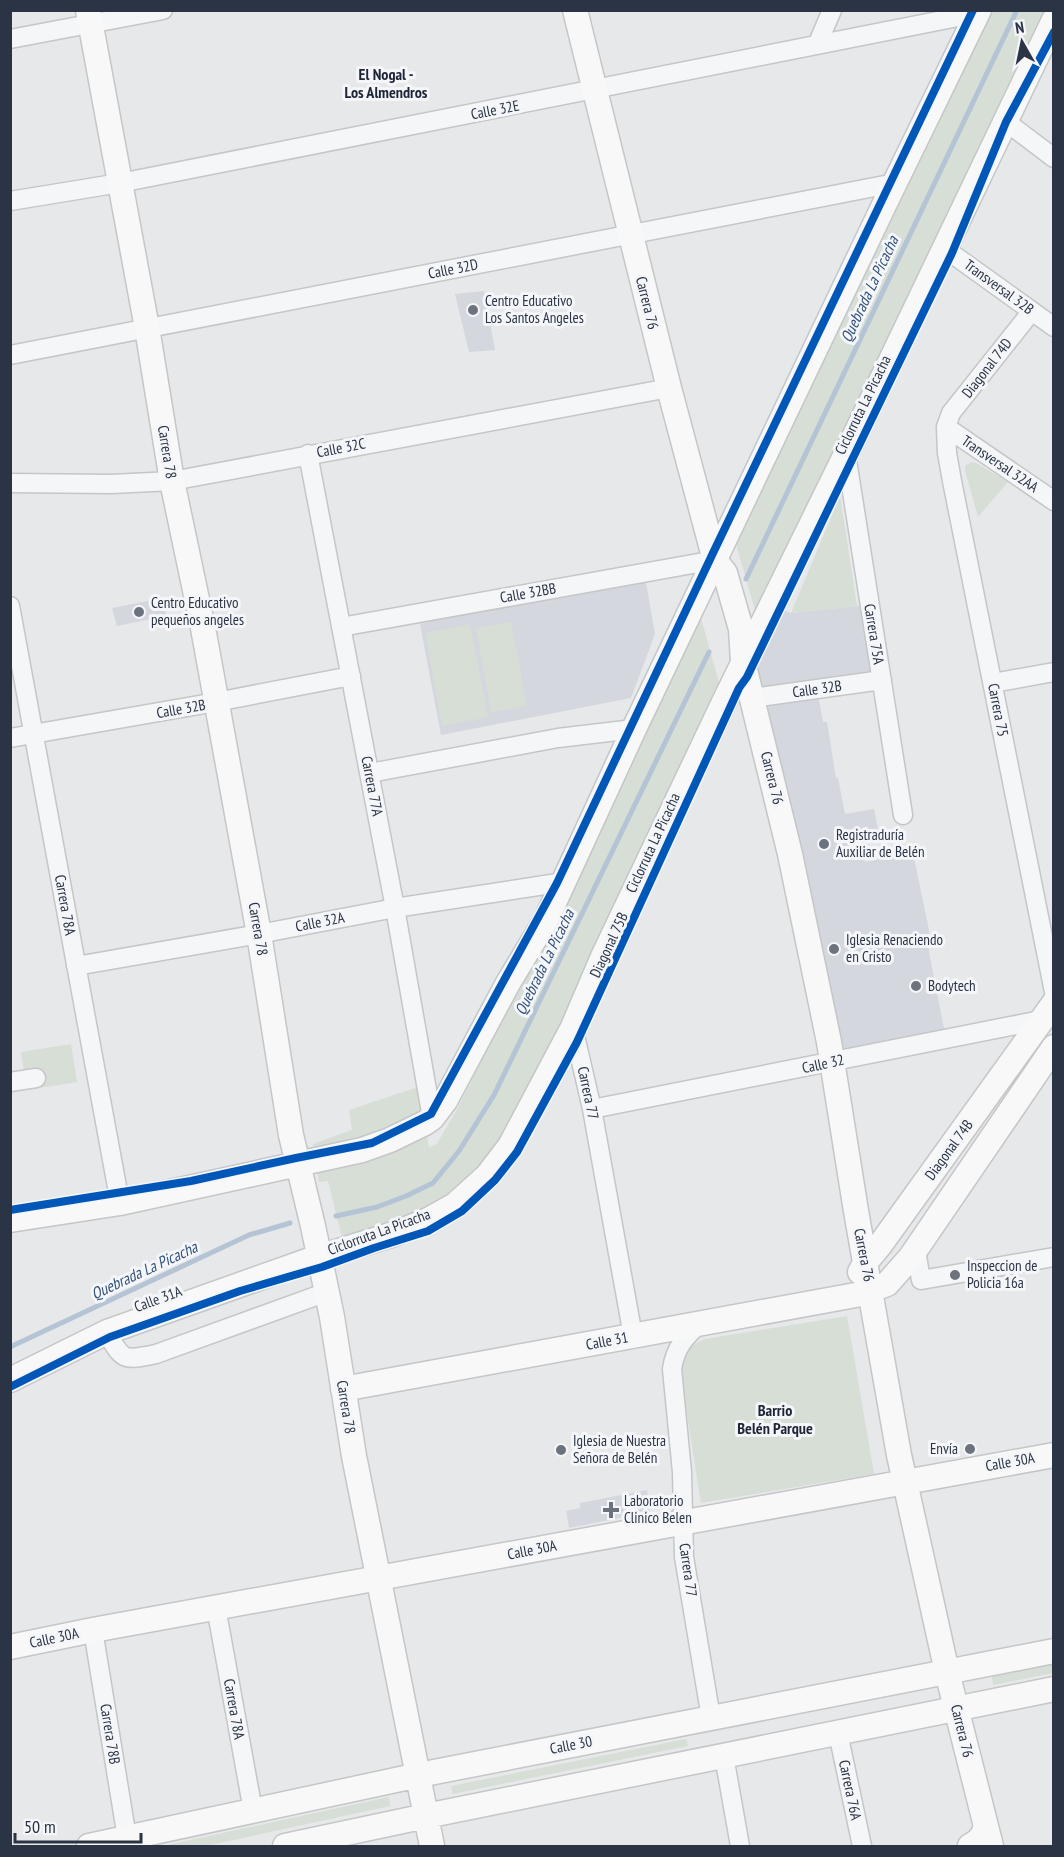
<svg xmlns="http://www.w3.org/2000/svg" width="1064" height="1857" viewBox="0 0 1064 1857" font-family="'PT Sans Narrow',sans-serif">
<rect width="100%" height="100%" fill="#e6e8ea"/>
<path fill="#d4d7dd" d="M 484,291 L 495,350 L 469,352 L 455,294 Z
M 645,577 L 655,634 L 631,698 L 441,735 L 420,624 Z
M 163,598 L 166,616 L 117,626 L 112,608 Z
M 771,605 L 791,613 L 857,606 L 870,607 L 882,680 L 817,689 L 823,722 L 827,722 L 836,778 L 838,778 L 845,814 L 874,809 L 880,839 L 862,843 L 865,862 L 913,853 L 929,930 L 929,952 L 946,1039 L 831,1061 L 743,662 Z
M 647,1490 L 650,1512 L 569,1528 L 566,1511 L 580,1508 L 580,1503 Z"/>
<path fill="#d6ded6" d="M 979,11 L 1053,11 L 760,627 L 731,527 Z
M 972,462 L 976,463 L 1008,482 L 978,517 L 965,470 L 965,466 Z
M 840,496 L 857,606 L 791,613 Z
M 696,600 L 724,700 L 544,1081 L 454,1204 L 345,1250 L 328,1181 L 319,1182 L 313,1144 L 352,1130 L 349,1110 L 418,1087 L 429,1147 L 437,1144 L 456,1111 L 472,1079 Z
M 511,622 L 527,705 L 491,713 L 476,628 Z
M 470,624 L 488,717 L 442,726 L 425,633 Z
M 71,1044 L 77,1082 L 27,1090 L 21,1052 Z
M 847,1316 L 874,1474 L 701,1503 L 679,1363 L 689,1347 L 705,1339 Z
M 1053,1664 L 1053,1673 L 993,1685 L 992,1676 Z
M 686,1739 L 688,1746 L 453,1794 L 451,1786 Z
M 389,1797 L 390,1806 L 206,1846 L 163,1846 Z"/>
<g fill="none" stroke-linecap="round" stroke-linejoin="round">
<path stroke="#b4c4d5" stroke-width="5" d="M 746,579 L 1017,10
M 336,1216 L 377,1207 L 406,1196 L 433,1183 L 459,1151 L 494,1095 L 709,652
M 10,1347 L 249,1235 L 290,1223"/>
<defs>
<path id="street" d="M 10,39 L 163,10
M 817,45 L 832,10
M 1005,121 L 1054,158
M 10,201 L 120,183 L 978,13
M 944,248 L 1054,327
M 1032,311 L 951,413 L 946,427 L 947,453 L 952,481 L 1054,992
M 10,355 L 895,183
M 946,427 L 1054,501
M 308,454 L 395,908 L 432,1118
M 846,454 L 903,815
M 10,483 L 111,484 L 172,481 L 669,388
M 10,606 L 120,1203
M 341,627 L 715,560
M 993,683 L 1054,672
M 752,698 L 882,680
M 10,738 L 216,702 L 351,676
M 370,773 L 558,738 L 634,729
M 76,966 L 259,934 L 395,908 L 564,882
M 573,1027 L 592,1109 L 633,1336
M 10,1082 L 36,1078
M 592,1109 L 1046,1019
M 916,1250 L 921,1280 L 1054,1257
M 700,1323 C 685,1337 675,1348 672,1369 L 682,1472 L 684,1557 L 711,1718
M 107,1332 C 122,1361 124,1361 156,1354 L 327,1292
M 216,1607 L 253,1811
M 93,1630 L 127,1838
M 838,1733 L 862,1846
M 724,1756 L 740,1846"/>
<path id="secondary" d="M 88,10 L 147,328 L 172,481 L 203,628 L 259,934 L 291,1135 L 313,1226 L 332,1317 L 354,1456 L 432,1846
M 575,10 L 669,388 L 713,553 L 715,560 L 725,573 L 741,629 L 743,662 L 790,854 L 829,1042 L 856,1211 L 899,1455 L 947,1672 L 991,1846
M 10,1220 L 120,1203 L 362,1150 L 390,1140 L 425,1123 L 432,1118 L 445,1101 L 508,983 L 546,920 L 634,729 L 885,203 L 979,10
M 860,1272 L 865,1263 L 880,1245 L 1054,1003
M 10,1380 L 107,1332 L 307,1261 L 394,1234 L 428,1220 L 455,1205 L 487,1176 L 510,1146 L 573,1027 L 602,959 L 724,702 L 846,454 L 1054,20
M 343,1389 L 861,1294 L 887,1284 L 910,1258 L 1054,1047
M 10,1647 L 93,1630 L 1054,1455
M 89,1846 L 419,1775 L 1054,1651
M 285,1846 L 426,1816 L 1054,1689
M 970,1846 C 979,1841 987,1834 985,1823"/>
</defs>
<use href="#street" stroke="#c4c6c8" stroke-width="21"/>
<use href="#secondary" stroke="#c4c6c8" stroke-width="27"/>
<use href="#street" stroke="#f5f6f7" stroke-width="18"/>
<use href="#secondary" stroke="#f8f8f8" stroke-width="24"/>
<defs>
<path id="cycleway" d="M 10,1210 L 191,1181 L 296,1158 L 372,1143 L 431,1114 L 557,883 L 713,553 L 973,10
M 10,1387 L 110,1337 L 240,1291 L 322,1267 L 374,1248 L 428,1231 L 462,1211 L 495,1180 L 517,1152 L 577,1042 L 739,688 L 747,677 L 952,253 L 1006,122 L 1054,32"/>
</defs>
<use href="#cycleway" stroke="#f4f6f9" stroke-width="11"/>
<use href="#cycleway" stroke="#0057b8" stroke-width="8"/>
</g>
<g fill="#6c737f" stroke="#f4f6f9" stroke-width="2">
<circle cx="473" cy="310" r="6"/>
<circle cx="139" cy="612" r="6"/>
<circle cx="824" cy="844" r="6"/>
<circle cx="834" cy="949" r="6"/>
<circle cx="916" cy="986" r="6"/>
<circle cx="955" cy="1275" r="6"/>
<circle cx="970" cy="1449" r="6"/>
<circle cx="561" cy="1450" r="6"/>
<path d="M608 1501h6v6h6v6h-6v6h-6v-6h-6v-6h6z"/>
</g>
<g text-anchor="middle" stroke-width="6" stroke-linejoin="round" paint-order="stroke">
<g font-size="15" fill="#2b3445" stroke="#f4f6f9">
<text transform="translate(495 110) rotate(-11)" y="5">Calle 32E</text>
<text transform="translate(453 269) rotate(-11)" y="5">Calle 32D</text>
<text transform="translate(999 287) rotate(36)" y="5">Transversal 32B</text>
<text transform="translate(647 303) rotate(76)" y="5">Carrera 76</text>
<text transform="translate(987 368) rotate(-52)" y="5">Diagonal 74D</text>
<text transform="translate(863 405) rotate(-64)" y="5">Ciclorruta La Picacha</text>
<text transform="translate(341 448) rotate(-11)" y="5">Calle 32C</text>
<text transform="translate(167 452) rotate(81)" y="5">Carrera 78</text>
<text transform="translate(1000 464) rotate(34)" y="5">Transversal 32AA</text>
<text transform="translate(528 593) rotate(-10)" y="5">Calle 32BB</text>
<text transform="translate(874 634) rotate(81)" y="5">Carrera 75A</text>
<text transform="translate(817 689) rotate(-8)" y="5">Calle 32B</text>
<text transform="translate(181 709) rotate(-10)" y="5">Calle 32B</text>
<text transform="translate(998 710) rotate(79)" y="5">Carrera 75</text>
<text transform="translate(772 778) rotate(76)" y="5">Carrera 76</text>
<text transform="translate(372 786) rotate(79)" y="5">Carrera 77A</text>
<text transform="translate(653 843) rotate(-65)" y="5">Ciclorruta La Picacha</text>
<text transform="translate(65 905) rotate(80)" y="5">Carrera 78A</text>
<text transform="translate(320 922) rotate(-11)" y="5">Calle 32A</text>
<text transform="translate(258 929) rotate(80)" y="5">Carrera 78</text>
<text transform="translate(609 945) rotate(-65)" y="5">Diagonal 75B</text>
<text transform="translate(823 1064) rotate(-12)" y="5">Calle 32</text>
<text transform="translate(588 1093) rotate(78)" y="5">Carrera 77</text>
<text transform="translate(949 1150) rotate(-54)" y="5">Diagonal 74B</text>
<text transform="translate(379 1232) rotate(-20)" y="5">Ciclorruta La Picacha</text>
<text transform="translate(864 1255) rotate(79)" y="5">Carrera 76</text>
<text transform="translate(158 1299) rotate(-20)" y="5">Calle 31A</text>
<text transform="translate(607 1341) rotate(-11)" y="5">Calle 31</text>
<text transform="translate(346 1407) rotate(81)" y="5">Carrera 78</text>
<text transform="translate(1010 1462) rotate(-10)" y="5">Calle 30A</text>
<text transform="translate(532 1550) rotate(-11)" y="5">Calle 30A</text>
<text transform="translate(688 1570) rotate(82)" y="5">Carrera 77</text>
<text transform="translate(54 1638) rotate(-12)" y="5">Calle 30A</text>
<text transform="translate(234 1709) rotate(80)" y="5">Carrera 78A</text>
<text transform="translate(962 1731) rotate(76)" y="5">Carrera 76</text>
<text transform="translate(110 1734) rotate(81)" y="5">Carrera 78B</text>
<text transform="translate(571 1745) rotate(-11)" y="5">Calle 30</text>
<text transform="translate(850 1790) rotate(78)" y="5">Carrera 76A</text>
</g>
<g font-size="15" fill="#2b3445" stroke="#f4f6f9" text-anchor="start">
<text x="485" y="306">Centro Educativo<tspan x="485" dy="17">Los Santos Angeles</tspan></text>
<text x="151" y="608">Centro Educativo<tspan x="151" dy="17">pequeños angeles</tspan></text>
<text x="836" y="840">Registraduría<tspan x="836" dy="17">Auxiliar de Belén</tspan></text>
<text x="846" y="945">Iglesia Renaciendo<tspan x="846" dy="17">en Cristo</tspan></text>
<text x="928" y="991">Bodytech</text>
<text x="967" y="1271">Inspeccion de<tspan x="967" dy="17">Policia 16a</tspan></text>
<text x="573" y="1446">Iglesia de Nuestra<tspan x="573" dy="17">Señora de Belén</tspan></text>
<text x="958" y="1454" text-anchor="end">Envía</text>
<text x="624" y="1506">Laboratorio<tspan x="624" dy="17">Clinico Belen</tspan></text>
</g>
<g font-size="16" font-weight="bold" fill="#1d2536" stroke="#f4f6f9">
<text x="386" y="80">El Nogal -<tspan x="386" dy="18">Los Almendros</tspan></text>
<text x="775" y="1416">Barrio<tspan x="775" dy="18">Belén Parque</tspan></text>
</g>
<g font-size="16" font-style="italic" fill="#34527a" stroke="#f4f6f9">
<text transform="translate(869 289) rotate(-65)" y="6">Quebrada La Picacha</text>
<text transform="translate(544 962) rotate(-64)" y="6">Quebrada La Picacha</text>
<text transform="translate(144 1270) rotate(-25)" y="6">Quebrada La Picacha</text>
</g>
</g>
<rect width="1064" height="1857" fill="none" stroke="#2b3445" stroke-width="24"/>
<g transform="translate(1022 42) rotate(351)" stroke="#f4f6f9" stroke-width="4.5" paint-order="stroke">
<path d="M0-4.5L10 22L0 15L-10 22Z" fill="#2b3445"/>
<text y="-9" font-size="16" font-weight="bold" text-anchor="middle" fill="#2b3445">N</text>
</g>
<path d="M15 1833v9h126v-9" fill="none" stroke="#2b3445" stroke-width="3"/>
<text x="24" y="1833" font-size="18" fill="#2b3445" stroke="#f4f6f9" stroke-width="4.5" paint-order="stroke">50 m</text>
</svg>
